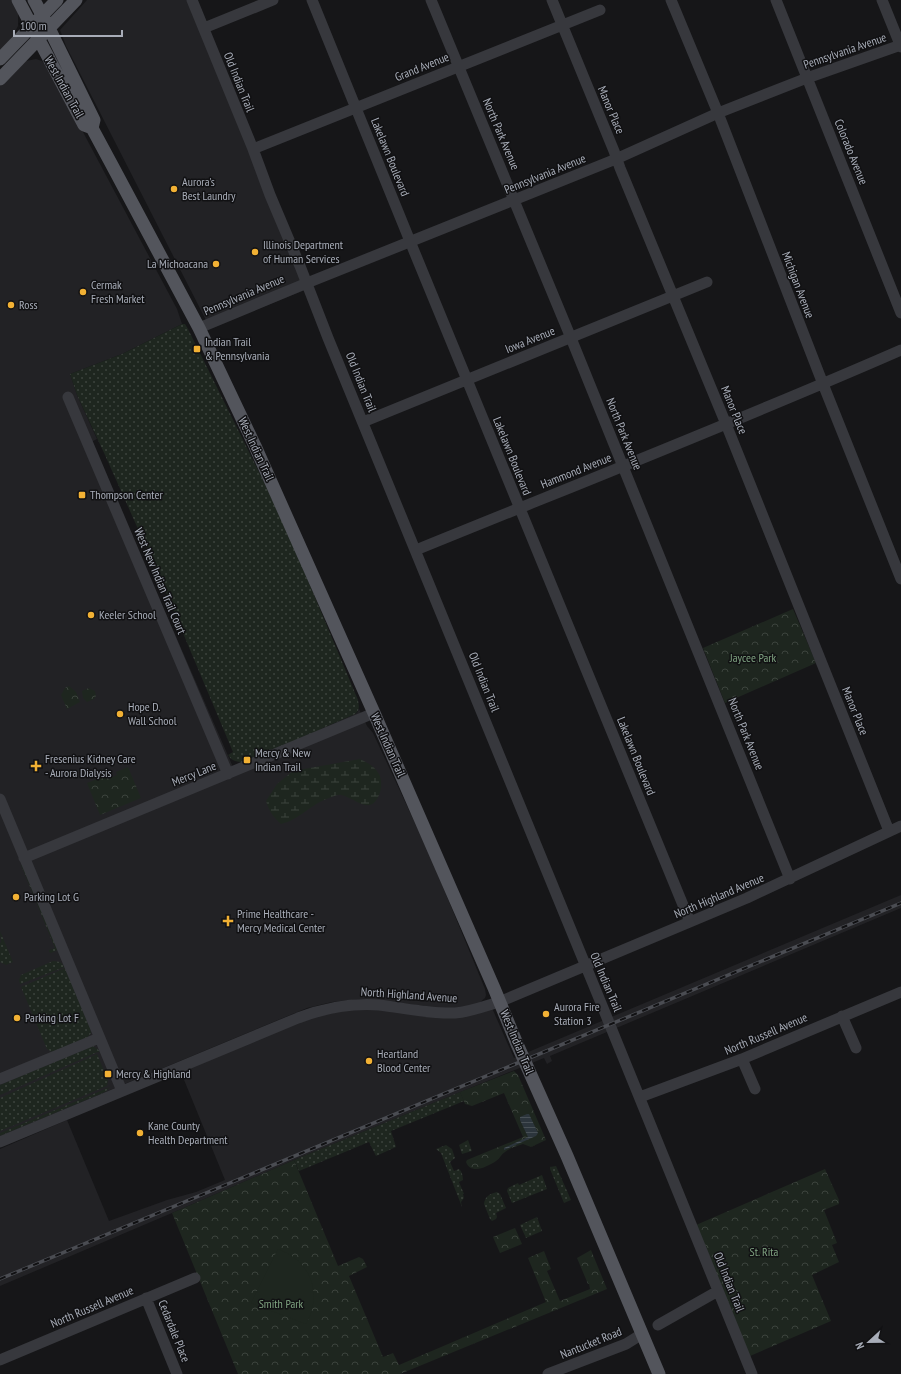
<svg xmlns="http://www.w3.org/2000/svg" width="901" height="1374" viewBox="0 0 901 1374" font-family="'PT Sans Narrow',sans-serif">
<defs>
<pattern id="grass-dots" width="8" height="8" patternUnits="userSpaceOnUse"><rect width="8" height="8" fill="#1e261f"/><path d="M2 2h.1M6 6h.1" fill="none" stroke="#3c433d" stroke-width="1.8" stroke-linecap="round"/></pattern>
<pattern id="forest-crowns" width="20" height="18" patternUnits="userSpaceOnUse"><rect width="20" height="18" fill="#1e261f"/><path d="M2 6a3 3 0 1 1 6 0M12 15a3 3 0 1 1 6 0" fill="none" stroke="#3c433d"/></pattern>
<pattern id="wetland-marsh" width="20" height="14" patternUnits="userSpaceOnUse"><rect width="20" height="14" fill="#1e261f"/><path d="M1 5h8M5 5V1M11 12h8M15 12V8" fill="none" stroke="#3c433d"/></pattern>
<pattern id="water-rules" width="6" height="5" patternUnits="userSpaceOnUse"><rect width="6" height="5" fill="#2c353c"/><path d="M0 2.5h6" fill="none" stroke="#485056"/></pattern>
</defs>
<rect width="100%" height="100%" fill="#161618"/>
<path fill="#222225" d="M 0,0 L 11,0 L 18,13 L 18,26 L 8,45 L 0,53 Z
M 87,0 L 188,0 L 305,290 L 210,328 L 66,46 L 60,30 Z
M 36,59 L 42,61 L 50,70 L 177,309 L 182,324 L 122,354 L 70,374 L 77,395 L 97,439 L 91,442 L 156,595 L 167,616 L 233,767 L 312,735 L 323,728 L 357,713 L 359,709 L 367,726 L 373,733 L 429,853 L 485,989 L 486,995 L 485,998 L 478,1004 L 452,1009 L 361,999 L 332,1002 L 307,1008 L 0,1136 L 0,86 L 17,68 L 26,61 Z
M 901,895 L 901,908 L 550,1056 L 552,1061 L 547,1064 L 544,1058 L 294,1160 L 172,1213 L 0,1286 L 0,1149 L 67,1120 L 109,1221 L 167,1200 L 196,1192 L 225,1180 L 180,1070 L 304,1019 L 353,1009 L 492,1008 L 514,1058 Z"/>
<path fill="url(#grass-dots)" d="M 182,324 L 185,324 L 188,329 L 262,478 L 291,540 L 358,700 C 359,706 360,710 355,714 L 323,728 L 312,735 L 243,762 C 236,762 232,761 228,755 L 233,752 L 159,576 L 105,455 L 77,395 L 70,374 L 122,354 Z
M 21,865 L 22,865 L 57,948 L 57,950 L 51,953 L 49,952 L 49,950 L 55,948 Z
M 0,931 L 13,962 L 6,965 L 0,962 L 0,943 L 1,942 Z
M 53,961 L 60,962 L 65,967 L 20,984 L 19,980 L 21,975 Z
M 65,968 L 90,1028 L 91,1033 L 87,1038 L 52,1052 L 47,1049 L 21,987 Z
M 93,1046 L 100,1051 L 0,1095 L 0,1085 Z
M 97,1054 L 108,1080 L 107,1086 L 0,1131 L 0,1098 Z
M 110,1087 L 105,1092 L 0,1136 L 0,1133 Z
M 460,1092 L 464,1101 L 391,1131 L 396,1147 L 376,1156 L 369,1142 L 299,1171 L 294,1160 Z
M 468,1140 L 472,1151 L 462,1154 L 459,1145 Z
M 446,1145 L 452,1149 L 455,1158 L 450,1162 L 454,1171 L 459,1169 C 462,1171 463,1177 463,1180 L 459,1182 L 464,1194 L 463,1194 L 464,1198 L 461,1202 L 462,1207 L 441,1153 L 436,1149 Z
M 556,1166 L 571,1200 L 564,1203 L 550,1169 L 550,1167 Z
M 542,1175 L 547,1189 L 512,1203 L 507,1191 L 508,1188 L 518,1183 L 519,1185 Z
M 497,1192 L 500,1194 L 506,1208 L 496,1213 L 497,1217 L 496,1219 L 492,1221 L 490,1219 L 484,1204 C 485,1196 490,1194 497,1192 Z
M 537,1217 L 542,1231 L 526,1238 L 520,1225 Z"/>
<path fill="url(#forest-crowns)" d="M 793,609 L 816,663 L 725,703 L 703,648 Z
M 69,686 L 76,692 L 80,702 L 67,709 L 61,695 L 65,688 Z
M 89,688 L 95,691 L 96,696 L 94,699 L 87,702 L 83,698 L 82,691 Z
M 128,767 L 141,798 L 100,815 L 87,783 L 107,775 L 108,779 L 117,775 L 116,772 Z
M 514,1071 L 518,1075 L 546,1140 L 531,1147 L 523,1144 C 517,1146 510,1148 505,1152 C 501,1154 500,1159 496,1161 C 487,1167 471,1175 466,1162 L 467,1160 L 523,1137 L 504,1093 L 472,1106 L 465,1104 L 460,1092 Z
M 294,1160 L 338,1266 L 359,1257 L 363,1259 L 367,1267 L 349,1276 L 383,1357 L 393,1353 L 399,1365 L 546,1302 L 528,1258 L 544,1251 L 551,1269 L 547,1271 L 560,1301 L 590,1289 L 589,1284 L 588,1284 L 577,1258 L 591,1250 L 607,1289 L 400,1374 L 238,1374 L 172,1213 Z
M 825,1169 L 839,1200 L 839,1204 L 824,1210 L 837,1243 L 832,1245 L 839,1262 L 812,1275 L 831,1321 L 750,1356 L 696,1225 Z
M 515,1228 L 522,1244 L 500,1253 L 493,1237 Z"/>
<path fill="url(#wetland-marsh)" d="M 360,759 C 368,763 374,766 379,774 C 382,780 382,788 379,795 C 370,817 354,797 341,795 C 337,794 333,797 329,798 C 311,804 299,820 281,824 C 273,817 269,811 266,801 L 277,784 L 293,771 Z"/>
<path fill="#1e261f" d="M 278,1249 C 311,1261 323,1294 306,1324 L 251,1303 Z"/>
<path fill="url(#water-rules)" d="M 527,1114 L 529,1114 L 538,1133 L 536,1136 L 504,1150 L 504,1148 L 528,1137 L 520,1120 L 520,1117 Z"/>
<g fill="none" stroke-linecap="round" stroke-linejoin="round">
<path stroke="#37383d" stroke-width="11" d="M 192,0 L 253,149 L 270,195 L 300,266 L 328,338 L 601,1003 L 752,1374
M 312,0 L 414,251 L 690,922
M 431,0 L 571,338 L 790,879
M 552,0 L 614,151 L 620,168 L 726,424 L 889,831
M 671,0 L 718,113 L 823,384 L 901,579
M 776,0 L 901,313
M 882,0 L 901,47
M 204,28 L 273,0
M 253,149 L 600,10
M 199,328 L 307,283 L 616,159 L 718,113 L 807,78 L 901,45
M 68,397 L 228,774
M 363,422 L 707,282
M 416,550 C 578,484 741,420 901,350
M 0,799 L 122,1091
M 24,858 L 374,713
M 842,1016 L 856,1048
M 742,1059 L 755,1089
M 0,1079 L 99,1038
M 640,1097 L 742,1059 L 901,992
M 0,1142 L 298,1018 C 324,1008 351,1003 379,1005 C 404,1008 429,1014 455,1013 C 470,1012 485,1006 499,1002 L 747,898 L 901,826
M 146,1298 L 177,1374
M 658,1325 L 718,1291
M 0,1360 L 195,1278
M 548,1374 L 626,1344 L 642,1334"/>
<path stroke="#53555c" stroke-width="13" d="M 18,0 L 84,125 L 92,128 L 113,167 L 199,328 L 255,446 L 374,713 L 494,988 L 517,1044 L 567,1156 L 659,1374
M 34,0 L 49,28 L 94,120 L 92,128
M 0,59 L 57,0
M 0,79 L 76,0"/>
<defs>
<path id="rail" d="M 0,1279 L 901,903"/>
</defs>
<use href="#rail" stroke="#4a4c52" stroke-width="3.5"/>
<use href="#rail" stroke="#111113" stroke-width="2" stroke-dasharray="6" stroke-linecap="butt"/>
</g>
<g fill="#f2b134" stroke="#111113" stroke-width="1.5">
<circle cx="174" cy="189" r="4"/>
<circle cx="255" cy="252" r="4"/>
<circle cx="216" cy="264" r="4"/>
<circle cx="83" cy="292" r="4"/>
<circle cx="11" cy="305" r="4"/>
<rect x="193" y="345" width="8" height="8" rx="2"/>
<rect x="78" y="491" width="8" height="8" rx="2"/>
<circle cx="91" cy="615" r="4"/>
<circle cx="120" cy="714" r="4"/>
<rect x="243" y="756" width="8" height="8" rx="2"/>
<path d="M34 760h4v4h4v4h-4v4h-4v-4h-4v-4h4z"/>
<circle cx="16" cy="897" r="4"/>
<path d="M226 915h4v4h4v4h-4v4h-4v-4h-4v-4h4z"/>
<circle cx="546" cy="1014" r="4"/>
<circle cx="17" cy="1018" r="4"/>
<circle cx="369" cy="1061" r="4"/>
<rect x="104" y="1070" width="8" height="8" rx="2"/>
<circle cx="140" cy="1133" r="4"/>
</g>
<g text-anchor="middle" stroke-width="3" stroke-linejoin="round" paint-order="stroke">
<g font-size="12" fill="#a8adb8" stroke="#111113">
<text transform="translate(845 51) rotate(-19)" y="4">Pennsylvania Avenue</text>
<text transform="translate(422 67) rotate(-22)" y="4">Grand Avenue</text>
<text transform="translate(239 82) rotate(68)" y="4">Old Indian Trail</text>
<text transform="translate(64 87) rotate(61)" y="4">West Indian Trail</text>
<text transform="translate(611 110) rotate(67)" y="4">Manor Place</text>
<text transform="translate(501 134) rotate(67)" y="4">North Park Avenue</text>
<text transform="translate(851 152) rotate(68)" y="4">Colorado Avenue</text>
<text transform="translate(390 157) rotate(68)" y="4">Lakelawn Boulevard</text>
<text transform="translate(545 174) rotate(-22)" y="4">Pennsylvania Avenue</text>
<text transform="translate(798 285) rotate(69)" y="4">Michigan Avenue</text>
<text transform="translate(244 295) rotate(-23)" y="4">Pennsylvania Avenue</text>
<text transform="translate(530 340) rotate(-22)" y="4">Iowa Avenue</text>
<text transform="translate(361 382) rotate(68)" y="4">Old Indian Trail</text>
<text transform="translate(734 410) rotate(68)" y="4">Manor Place</text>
<text transform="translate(624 434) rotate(68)" y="4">North Park Avenue</text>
<text transform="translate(256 449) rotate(65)" y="4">West Indian Trail</text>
<text transform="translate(512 456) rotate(68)" y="4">Lakelawn Boulevard</text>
<text transform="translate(576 471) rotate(-22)" y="4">Hammond Avenue</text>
<text transform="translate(160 581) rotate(67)" y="4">West New Indian Trail Court</text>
<text transform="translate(484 682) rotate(68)" y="4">Old Indian Trail</text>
<text transform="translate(855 711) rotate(68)" y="4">Manor Place</text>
<text transform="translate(746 734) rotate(68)" y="4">North Park Avenue</text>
<text transform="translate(388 745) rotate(66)" y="4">West Indian Trail</text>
<text transform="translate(636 756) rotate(68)" y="4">Lakelawn Boulevard</text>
<text transform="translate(194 774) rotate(-22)" y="4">Mercy Lane</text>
<text transform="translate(719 896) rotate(-23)" y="4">North Highland Avenue</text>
<text transform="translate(606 982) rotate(67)" y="4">Old Indian Trail</text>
<text transform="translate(409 995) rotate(4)" y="4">North Highland Avenue</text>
<text transform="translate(766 1034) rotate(-23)" y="4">North Russell Avenue</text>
<text transform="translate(517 1042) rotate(67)" y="4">West Indian Trail</text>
<text transform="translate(729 1282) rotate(68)" y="4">Old Indian Trail</text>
<text transform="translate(92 1307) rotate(-23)" y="4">North Russell Avenue</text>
<text transform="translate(174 1331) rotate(68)" y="4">Cedardale Place</text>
<text transform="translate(591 1343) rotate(-22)" y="4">Nantucket Road</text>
</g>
<g font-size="12" fill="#a8adb8" stroke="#111113" text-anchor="start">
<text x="182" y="186">Aurora's<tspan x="182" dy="14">Best Laundry</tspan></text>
<text x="263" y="249">Illinois Department<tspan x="263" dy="14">of Human Services</tspan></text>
<text x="208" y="268" text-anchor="end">La Michoacana</text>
<text x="91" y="289">Cermak<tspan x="91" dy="14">Fresh Market</tspan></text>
<text x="19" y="309">Ross</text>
<text x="205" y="346">Indian Trail<tspan x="205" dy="14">&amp; Pennsylvania</tspan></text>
<text x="90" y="499">Thompson Center</text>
<text x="99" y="619">Keeler School</text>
<text x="128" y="711">Hope D.<tspan x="128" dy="14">Wall School</tspan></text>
<text x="255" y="757">Mercy &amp; New<tspan x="255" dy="14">Indian Trail</tspan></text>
<text x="45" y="763">Fresenius Kidney Care<tspan x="45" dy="14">- Aurora Dialysis</tspan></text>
<text x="24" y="901">Parking Lot G</text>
<text x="237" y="918">Prime Healthcare -<tspan x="237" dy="14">Mercy Medical Center</tspan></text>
<text x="554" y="1011">Aurora Fire<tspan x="554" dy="14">Station 3</tspan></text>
<text x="25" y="1022">Parking Lot F</text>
<text x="377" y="1058">Heartland<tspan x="377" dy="14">Blood Center</tspan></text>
<text x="116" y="1078">Mercy &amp; Highland</text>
<text x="148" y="1130">Kane County<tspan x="148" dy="14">Health Department</tspan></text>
</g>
<g font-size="12" fill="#7fa381" stroke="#111113">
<text x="753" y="662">Jaycee Park</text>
<text x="764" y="1256">St. Rita</text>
<text x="281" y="1308">Smith Park</text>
</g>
</g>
<g transform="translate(869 1342) rotate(248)" stroke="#111113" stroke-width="3" paint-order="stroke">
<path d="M0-3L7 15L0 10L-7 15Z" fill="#a8adb8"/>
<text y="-6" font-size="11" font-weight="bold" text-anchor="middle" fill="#a8adb8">N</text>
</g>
<path d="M14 30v6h108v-6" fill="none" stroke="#a8adb8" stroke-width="2"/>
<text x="20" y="30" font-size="12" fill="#a8adb8" stroke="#111113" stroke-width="3" paint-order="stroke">100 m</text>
</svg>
